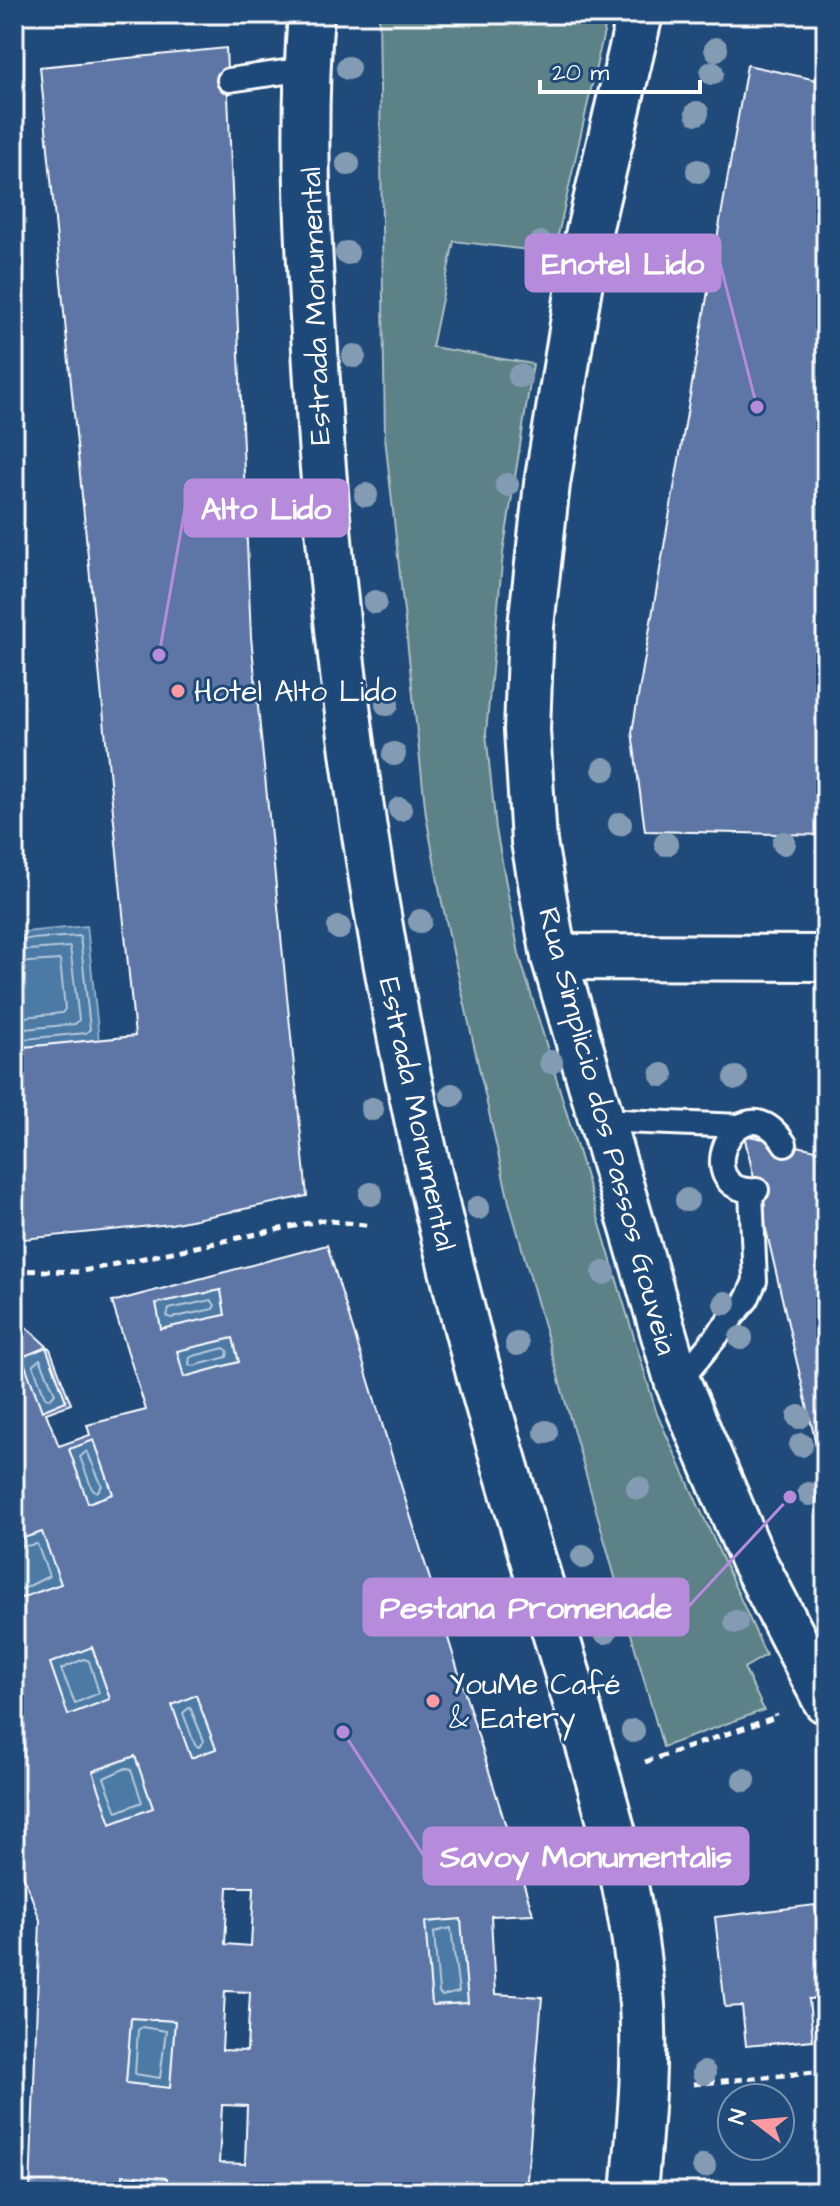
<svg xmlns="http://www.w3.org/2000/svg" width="840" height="2206" viewBox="0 0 840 2206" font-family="'Architects Daughter',sans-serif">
<rect width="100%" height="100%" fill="#1f4a7a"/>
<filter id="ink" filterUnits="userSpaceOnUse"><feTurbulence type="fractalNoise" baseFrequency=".0125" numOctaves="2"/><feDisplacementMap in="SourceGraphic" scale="16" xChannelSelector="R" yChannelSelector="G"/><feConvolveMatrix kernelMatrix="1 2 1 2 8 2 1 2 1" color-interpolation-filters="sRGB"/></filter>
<g filter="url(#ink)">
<path fill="#5c8186" stroke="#aec0c2" stroke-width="2" d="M 379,14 L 608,14 L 554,253 L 454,241 L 432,347 L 533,364 L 503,553 L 486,733 L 496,829 L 519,954 L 657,1414 L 766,1655 L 744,1668 L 764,1710 L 663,1747 L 509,1202 L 441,898 L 426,815 L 385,437 Z"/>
<path fill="#4b7aa5" stroke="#93afc9" stroke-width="2" d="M 87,926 L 99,1040 L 14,1048 L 14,933 Z
M 221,1290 L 225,1315 L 161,1329 L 156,1303 Z
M 233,1338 L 239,1362 L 184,1377 L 177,1351 Z
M 46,1347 L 66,1401 L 42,1411 L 22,1357 Z
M 94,1440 L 113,1494 L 88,1503 L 69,1449 Z
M 42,1532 L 61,1584 L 18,1599 L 14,1587 L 14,1541 Z
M 92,1647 L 110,1699 L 68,1715 L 50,1663 Z
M 196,1695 L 216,1749 L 191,1758 L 172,1705 Z
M 135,1756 L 153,1808 L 111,1824 L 93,1772 Z
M 461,1919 L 468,2003 L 432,2005 L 425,1922 Z
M 131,2018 L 175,2021 L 170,2088 L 126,2084 Z
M 123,2175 L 167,2178 L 166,2192 L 122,2192 Z"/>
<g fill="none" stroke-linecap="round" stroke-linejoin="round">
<path stroke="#b7cadb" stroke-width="2" d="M 14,940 L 80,936 L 90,1029 L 86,1033 L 14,1040
M 14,951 L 70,947 L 79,1020 L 75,1024 L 14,1030
M 14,963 L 60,960 L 65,1009 L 62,1013 L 14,1018
M 211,1300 L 215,1305 L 213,1309 L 171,1318 L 167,1316 L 169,1309 Z
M 224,1348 L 228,1351 L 227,1357 L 193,1366 L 189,1364 L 190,1357 Z
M 40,1359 L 55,1393 L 50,1399 L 45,1397 L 33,1365 Z
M 87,1451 L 102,1486 L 97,1492 L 92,1489 L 80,1457 Z
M 14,1548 L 37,1544 L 49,1576 L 23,1589 L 16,1588
M 84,1659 L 89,1661 L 99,1693 L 75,1703 L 61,1669 Z
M 190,1707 L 204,1741 L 199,1747 L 195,1745 L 183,1713 Z
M 126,1768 L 131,1770 L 142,1802 L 117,1812 L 104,1778 Z
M 451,1928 L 459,1992 L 442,1996 L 439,1993 L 434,1932 Z
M 142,2027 L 166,2031 L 160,2078 L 135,2074 L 138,2030 Z"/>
</g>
<path fill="#5d76a6" stroke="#fff" stroke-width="2" fill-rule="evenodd" d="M 226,48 L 251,637 L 307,1196 L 171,1224 L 14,1240 L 14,1048 L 135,1036 L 40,67 Z
M 747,65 L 826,82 L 826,835 L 645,831 L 632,732 Z
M 744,1135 L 826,1152 L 826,1487 Z
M 327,1245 L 533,1914 L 491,1916 L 495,1994 L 542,1997 L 526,2192 L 166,2192 L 167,2178 L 123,2175 L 122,2192 L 30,2192 L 40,1920 L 14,1850 L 14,1587 L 18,1599 L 61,1584 L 42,1532 L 14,1541 L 14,1316 L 50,1349 L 71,1404 L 46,1413 L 59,1446 L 90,1435 L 87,1425 L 146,1410 L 112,1302 ZM 221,1290 L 225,1315 L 161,1329 L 156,1303 ZM 233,1338 L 239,1362 L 184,1377 L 177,1351 ZM 46,1347 L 66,1401 L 42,1411 L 22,1357 ZM 94,1440 L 113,1494 L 88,1503 L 69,1449 ZM 92,1647 L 110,1699 L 68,1715 L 50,1663 ZM 196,1695 L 216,1749 L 191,1758 L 172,1705 ZM 135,1756 L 153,1808 L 111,1824 L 93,1771 ZM 228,1887 L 254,1887 L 251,1946 L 225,1944 ZM 461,1919 L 468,2003 L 432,2005 L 425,1922 ZM 225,1991 L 250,1992 L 247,2051 L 222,2050 ZM 131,2018 L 175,2021 L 170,2088 L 126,2083 ZM 222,2105 L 247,2106 L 245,2164 L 219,2163 Z
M 815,1905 L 825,1998 L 809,1999 L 813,2040 L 746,2046 L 742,2006 L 725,2007 L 715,1917 Z"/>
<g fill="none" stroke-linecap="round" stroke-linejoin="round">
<defs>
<path id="service" d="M 229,80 L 306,69
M 599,1120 L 741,1126
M 757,1190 C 686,1196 737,1073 785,1144
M 678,1383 L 747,1299 L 755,1281 L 751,1191"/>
<path id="minor" d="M 554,957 L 826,958"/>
<path id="tertiary" d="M 311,14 C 301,135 309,260 317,381 C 335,685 381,987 455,1282 C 489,1419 532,1554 572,1689 C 602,1789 632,1887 641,1992 C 647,2059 640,2125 634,2192"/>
<path id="secondary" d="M 640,14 L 586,244 L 547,484 L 531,626 L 527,730 L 534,842 L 554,957 L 678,1383 L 753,1560 L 826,1701"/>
</defs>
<use href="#service" stroke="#fff" stroke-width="28"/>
<use href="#minor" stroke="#fff" stroke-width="50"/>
<use href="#tertiary" stroke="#fff" stroke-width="50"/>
<use href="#secondary" stroke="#fff" stroke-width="50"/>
<path stroke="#fff" stroke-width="5" stroke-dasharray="8 6" stroke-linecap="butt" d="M 14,1270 L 78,1272 L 323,1220 L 372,1226
M 645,1762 L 776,1717 L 775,1714
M 693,2084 L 826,2071"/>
<use href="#service" stroke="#1f4a7a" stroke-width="22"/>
<use href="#minor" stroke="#1f4a7a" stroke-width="44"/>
<use href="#tertiary" stroke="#1f4a7a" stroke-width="44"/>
<use href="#secondary" stroke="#1f4a7a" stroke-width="44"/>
</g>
<g fill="#849cb3">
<circle cx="716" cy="49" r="12"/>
<circle cx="348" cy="68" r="12"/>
<circle cx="712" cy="73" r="12"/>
<circle cx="697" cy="113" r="12"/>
<circle cx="348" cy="164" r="12"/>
<circle cx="698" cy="171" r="12"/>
<circle cx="541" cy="243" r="12"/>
<circle cx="347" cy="253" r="12"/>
<circle cx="354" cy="356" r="12"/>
<circle cx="520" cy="376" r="12"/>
<circle cx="507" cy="485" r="12"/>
<circle cx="366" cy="495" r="12"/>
<circle cx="375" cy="602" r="12"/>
<circle cx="387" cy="704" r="12"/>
<circle cx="394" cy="754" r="12"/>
<circle cx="604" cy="769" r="12"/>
<circle cx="400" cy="809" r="12"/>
<circle cx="620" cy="824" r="12"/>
<circle cx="784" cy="843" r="12"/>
<circle cx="666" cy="844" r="12"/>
<circle cx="420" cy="921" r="12"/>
<circle cx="339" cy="928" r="12"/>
<circle cx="551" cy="1062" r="12"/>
<circle cx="662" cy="1075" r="12"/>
<circle cx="736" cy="1078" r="12"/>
<circle cx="452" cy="1095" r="12"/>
<circle cx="372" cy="1109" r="12"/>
<circle cx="371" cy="1194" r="12"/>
<circle cx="687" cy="1200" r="12"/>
<circle cx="478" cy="1208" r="12"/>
<circle cx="604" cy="1273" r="12"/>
<circle cx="725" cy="1303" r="12"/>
<circle cx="741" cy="1338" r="12"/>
<circle cx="517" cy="1344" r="12"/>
<circle cx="799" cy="1417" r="12"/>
<circle cx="546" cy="1432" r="12"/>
<circle cx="801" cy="1445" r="12"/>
<circle cx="638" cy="1488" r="12"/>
<circle cx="809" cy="1494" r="12"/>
<circle cx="583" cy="1557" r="12"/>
<circle cx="736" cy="1622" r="12"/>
<circle cx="605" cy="1632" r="12"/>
<circle cx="633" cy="1731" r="12"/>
<circle cx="744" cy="1780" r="12"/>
<circle cx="667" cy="1872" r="12"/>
<circle cx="704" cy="2073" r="12"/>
<circle cx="704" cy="2166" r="12"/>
</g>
</g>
<g fill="#ff9aa2" stroke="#1f4a7a" stroke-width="3">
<circle cx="178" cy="691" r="8"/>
<circle cx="433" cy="1701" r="8"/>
</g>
<g text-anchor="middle" stroke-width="6" stroke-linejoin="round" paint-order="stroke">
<g font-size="30" fill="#fff" stroke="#1f4a7a">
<text transform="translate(315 306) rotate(-92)" y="10">Estrada Monumental</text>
<text transform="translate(418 1114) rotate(78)" y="10">Estrada Monumental</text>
<text transform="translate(608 1131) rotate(75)" y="10">Rua Simplicio dos Passos Gouveia</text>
</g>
<g font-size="30" fill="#fff" stroke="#1f4a7a" text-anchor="start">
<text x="194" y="701">Hotel Alto Lido</text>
<text x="449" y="1694">YouMe Café<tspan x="449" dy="34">&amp; Eatery</tspan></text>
</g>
</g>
<path fill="none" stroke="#b68bdc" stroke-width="3" d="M757 407L720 263M159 655L185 508M790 1497L688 1607M343 1732L424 1856"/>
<g fill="#b68bdc" stroke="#1f4a7a" stroke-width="3">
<circle cx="757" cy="407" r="8"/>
<circle cx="159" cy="655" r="8"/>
<circle cx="790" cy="1497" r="8"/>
<circle cx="343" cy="1732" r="8"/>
</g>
<g fill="#b68bdc" stroke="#b68bdc" stroke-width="3">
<rect x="526" y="235" width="194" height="56" rx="8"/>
<rect x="185" y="480" width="162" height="56" rx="8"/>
<rect x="364" y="1579" width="324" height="56" rx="8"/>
<rect x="424" y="1828" width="324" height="56" rx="8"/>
</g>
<g font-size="32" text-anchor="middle" font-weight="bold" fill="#fff">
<text x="623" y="274">Enotel Lido</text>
<text x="266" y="519">Alto Lido</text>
<text x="526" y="1618">Pestana Promenade</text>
<text x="586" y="1867">Savoy Monumentalis</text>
</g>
<rect width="840" height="2206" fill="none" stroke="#1f4a7a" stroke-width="48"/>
<rect x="24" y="24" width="792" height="2158" fill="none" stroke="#fff" stroke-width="3" filter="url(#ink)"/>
<g transform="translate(756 2122) rotate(286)"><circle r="38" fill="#1f4a7a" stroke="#7992af" stroke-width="2"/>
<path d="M0-6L14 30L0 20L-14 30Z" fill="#ff9aa2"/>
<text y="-12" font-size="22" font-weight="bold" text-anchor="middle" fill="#ffffff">N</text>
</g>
<path d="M540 80v12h160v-12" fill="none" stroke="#ffffff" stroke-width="4"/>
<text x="552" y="80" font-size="24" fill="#ffffff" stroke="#1f4a7a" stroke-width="6" paint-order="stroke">20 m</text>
</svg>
